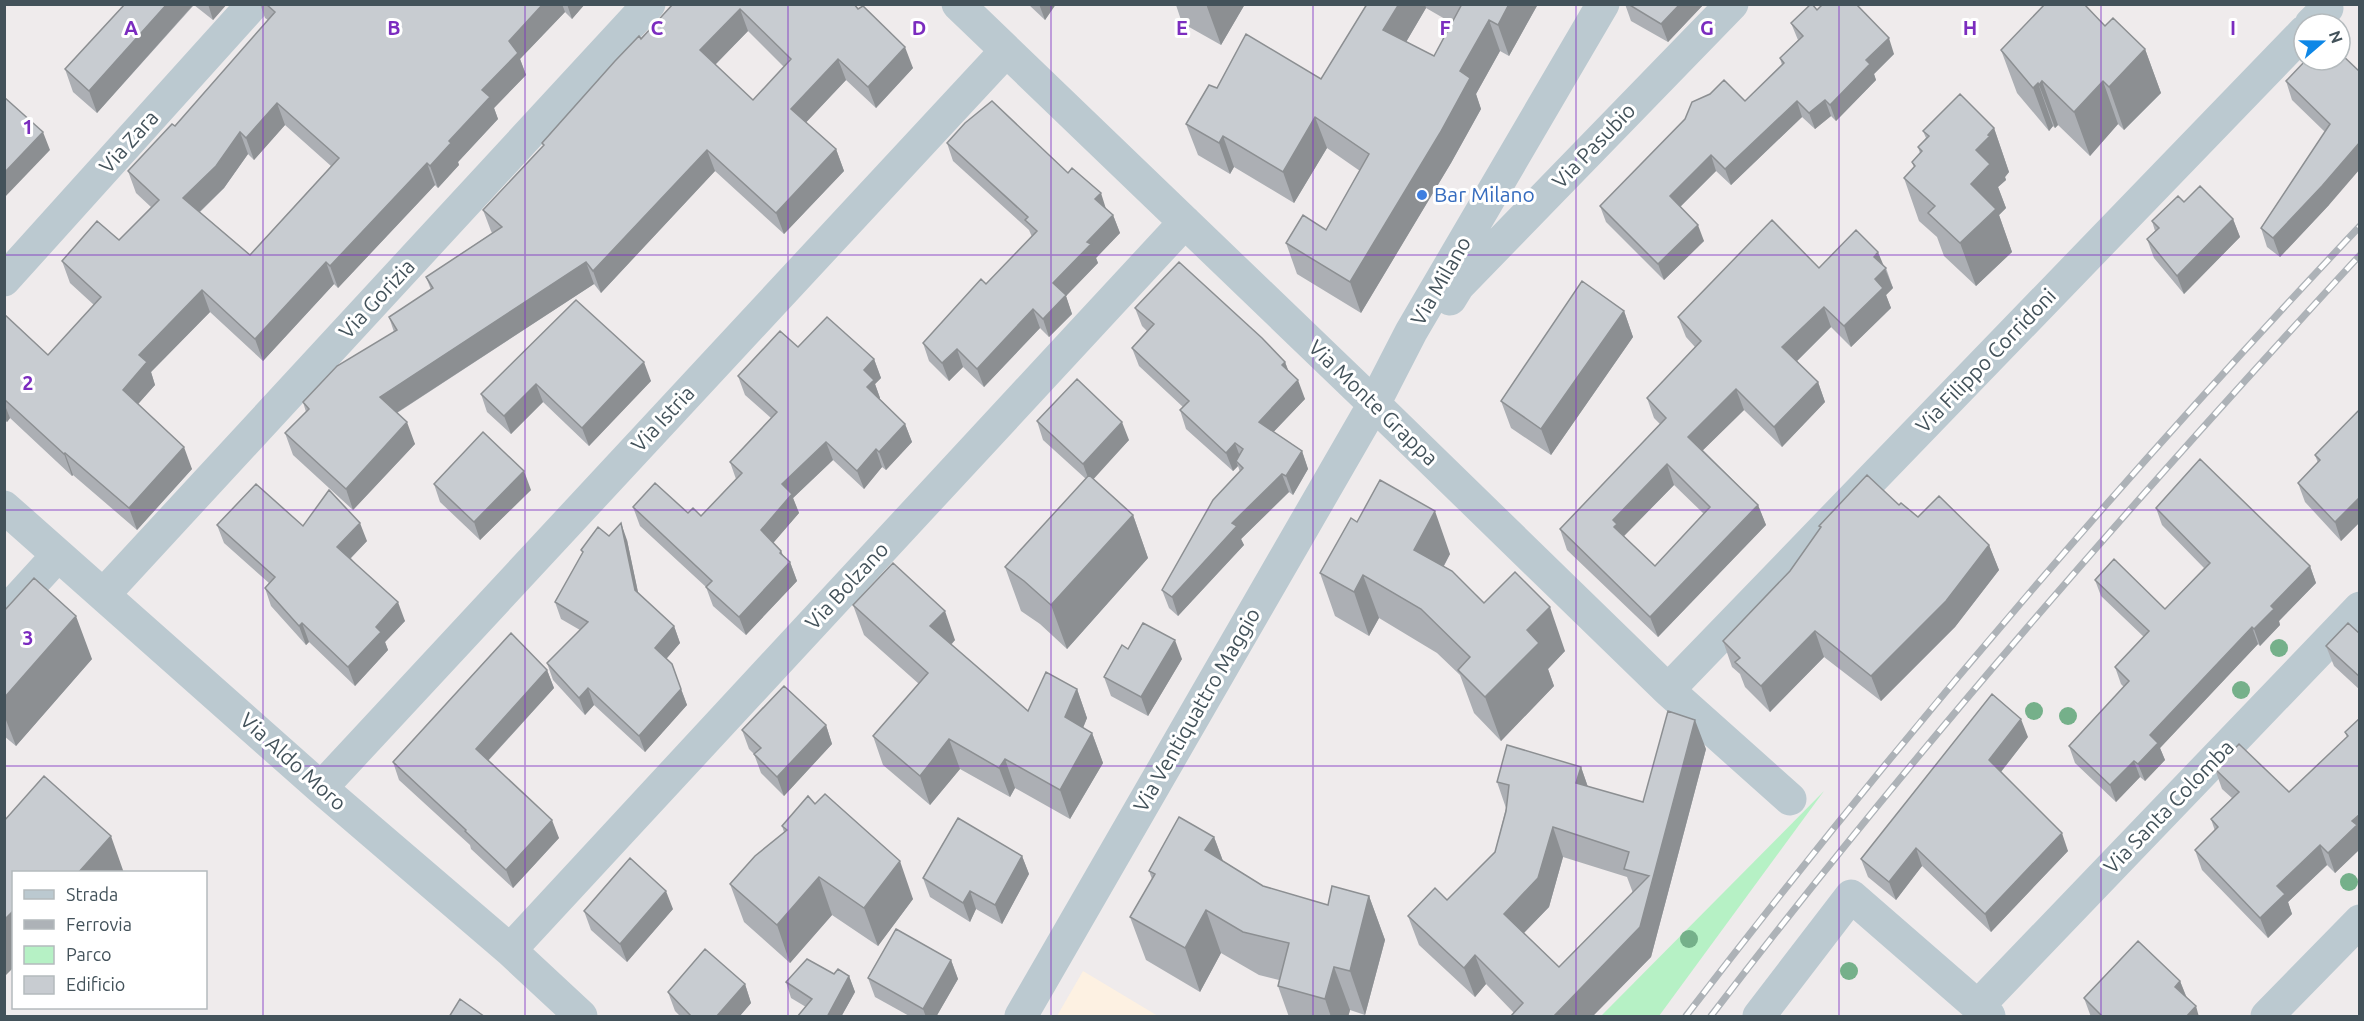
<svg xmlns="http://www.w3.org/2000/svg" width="2364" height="1021" viewBox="0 0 2364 1021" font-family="Ubuntu,sans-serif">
<rect width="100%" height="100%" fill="#efebec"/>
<path fill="#fdf1e2" d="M 1083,971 L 1158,1016 L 1057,1016 Z"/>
<path fill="#b6f1c5" d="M 1824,791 L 1659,1016 L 1601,1016 Z"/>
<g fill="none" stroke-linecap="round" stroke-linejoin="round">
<path stroke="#bbc9d0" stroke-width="33" d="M 958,4 L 1374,404 L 1668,690 L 1790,799
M 2311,24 L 2327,8 L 2324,4
M 4,280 L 253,4
M 1450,299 L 1458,286 L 1732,4
M 4,507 L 321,788 L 510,950 L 581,1016
M 104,594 L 649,4
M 4,614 L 58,555
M 1668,690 L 2304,32
M 321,788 L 1006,51
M 510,950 L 1185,222
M 1978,1006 L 2360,608
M 1021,1016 L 1374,404 L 1411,332 L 1603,4
M 1759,1016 L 1851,896 L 1989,1016
M 2267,1016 L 2360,921"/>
<defs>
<path id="rail" d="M 1686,1016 C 1896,742 2122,478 2360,226
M 1711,1016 C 1913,752 2134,500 2360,255"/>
</defs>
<use href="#rail" stroke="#adb2b7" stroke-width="7"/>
<use href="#rail" stroke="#fff" stroke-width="4.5" stroke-dasharray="14" stroke-linecap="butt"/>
</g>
<g fill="#75b08a">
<circle cx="2279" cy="648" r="9"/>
<circle cx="2241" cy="690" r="9"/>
<circle cx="2034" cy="711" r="9"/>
<circle cx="2068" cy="716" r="9"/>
<circle cx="2349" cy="882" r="9"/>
<circle cx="1689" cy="939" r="9"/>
<circle cx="1849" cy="971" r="9"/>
</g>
<path fill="#acafb4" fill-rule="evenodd" d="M 125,4 L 227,4 L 213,20 L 194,5 L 97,113 L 73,92 L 65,69 Z
M 260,4 L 585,4 L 572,19 L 565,12 L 520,59 L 526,75 L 494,108 L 498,119 L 458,162 L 459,165 L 438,188 L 435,185 L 338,288 L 334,284 L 263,361 L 210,312 L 151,372 L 155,385 L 138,404 L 192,469 L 137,530 L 73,475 L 72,476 L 10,418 L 7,422 L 4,420 L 4,314 L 48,355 L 94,305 L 70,283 L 62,261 L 119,240 L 151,207 L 136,193 L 128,171 L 175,126 L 268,20 L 265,18 ZM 285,125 L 331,166 L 250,255 L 200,212 L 224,188 L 248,154 L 254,160 Z
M 673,4 L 854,4 L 913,68 L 876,108 L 846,80 L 806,122 L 836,149 L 844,171 L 784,234 L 715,171 L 601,293 L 594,284 L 397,413 L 415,444 L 353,510 L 293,455 L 285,433 L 306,412 L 303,402 L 394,332 L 389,317 L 431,290 L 426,277 L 492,233 L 491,231 L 483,210 L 543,146 L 542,143 ZM 748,31 L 784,67 L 753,100 L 715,65 Z
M 1028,4 L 1056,4 L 1045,20 Z
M 1174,4 L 1245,4 L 1221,45 L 1182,23 L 1176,5 Z
M 1367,4 L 1538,4 L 1509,56 L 1500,51 L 1476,94 L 1481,109 L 1451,163 L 1361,313 L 1297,274 L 1286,243 L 1326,230 L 1360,171 L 1327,148 L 1294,203 L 1234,167 L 1230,174 L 1198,155 L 1186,124 L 1217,88 L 1321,79 ZM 1426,8 L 1452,23 L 1434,56 L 1406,42 Z
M 1625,4 L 1704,4 L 1668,42 L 1631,21 Z
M 1817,10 L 1894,54 L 1874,74 L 1876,80 L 1836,121 L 1831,116 L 1815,129 L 1802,117 L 1731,185 L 1716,171 L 1680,207 L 1704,241 L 1664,280 L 1606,222 L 1600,206 L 1745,101 L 1782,65 L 1780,58 L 1798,40 L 1791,23 Z
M 2105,26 L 2145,49 L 2161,93 L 2124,130 L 2118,124 L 2090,156 L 2058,125 L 2055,128 L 2053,126 L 2049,131 L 2017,93 L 2001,50 Z
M 2360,72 L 2329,205 L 2280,257 L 2267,247 L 2261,228 L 2325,132 L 2292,100 L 2286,81 Z
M 1994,128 L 2009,172 L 2005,177 L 2006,180 L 1998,187 L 2006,208 L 1999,215 L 2012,252 L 1976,286 L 1944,256 L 1937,237 L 1919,221 L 1904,178 L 1914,167 L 1912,162 L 1920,153 L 1918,147 L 1926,138 L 1923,131 Z
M 947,143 L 1106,209 L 1113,215 L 1120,233 L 1096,258 L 1098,263 L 1066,296 L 1072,314 L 1049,337 L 1040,328 L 984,387 L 963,367 L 949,381 L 929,361 L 923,343 L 986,284 L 1032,237 L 1029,230 L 953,161 Z
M 2184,202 L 2233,219 L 2240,237 L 2184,294 L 2154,258 L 2147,239 L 2155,231 L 2152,221 Z
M 1884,266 L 1886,268 L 1893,288 L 1886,295 L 1891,308 L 1851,347 L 1831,327 L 1797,361 L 1818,382 L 1825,402 L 1782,447 L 1744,410 L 1703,450 L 1758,505 L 1766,525 L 1658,637 L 1567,550 L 1560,529 L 1660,424 L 1654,418 L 1647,398 L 1695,347 L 1686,337 L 1678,317 L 1819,268 ZM 1674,485 L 1704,514 L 1655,566 L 1624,536 Z
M 576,300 L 651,381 L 589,446 L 543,402 L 511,434 L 487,412 L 481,394 Z
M 1135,308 L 1285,362 L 1289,372 L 1305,399 L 1273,432 L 1302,451 L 1308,469 L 1293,495 L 1289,492 L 1241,539 L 1244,545 L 1178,616 L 1169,608 L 1162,590 L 1240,472 L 1238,466 L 1233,471 L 1186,429 L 1180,410 L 1183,407 L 1139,366 L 1132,348 L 1147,331 L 1142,326 Z
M 1624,311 L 1633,337 L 1551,455 L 1511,428 L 1501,401 Z
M 798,347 L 874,359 L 881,378 L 875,384 L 880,398 L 880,399 L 905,424 L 912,442 L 886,470 L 882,467 L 864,489 L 833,460 L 793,498 L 799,513 L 773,543 L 781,551 L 783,555 L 790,562 L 797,581 L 746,635 L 713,606 L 706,587 L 640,526 L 633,507 L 688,513 L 701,516 L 736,479 L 730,462 L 771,418 L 745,395 L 738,376 Z
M 2360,409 L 2360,522 L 2341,541 L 2305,502 L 2298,483 L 2318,463 L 2315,455 Z
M 1037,421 L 1129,440 L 1093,478 L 1133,515 L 1148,558 L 1067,649 L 1040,624 L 1021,611 L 1005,567 L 1086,479 L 1043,440 Z
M 434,484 L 531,490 L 480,540 L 440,502 Z
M 1899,505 L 1918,517 L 1989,545 L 1999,570 L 1955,627 L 1881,701 L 1824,657 L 1770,712 L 1745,687 L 1740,674 L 1732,667 L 1723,641 L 1790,571 L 1820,529 L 1819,526 Z
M 2156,508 L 2310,566 L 2316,583 L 2279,621 L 2280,625 L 2260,646 L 2258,644 L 2160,748 L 2165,760 L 2145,781 L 2140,777 L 2116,802 L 2075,763 L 2069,746 L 2124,687 L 2121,684 L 2115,667 L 2144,637 L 2101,596 L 2095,580 L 2165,609 L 2204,568 L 2162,525 Z
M 1357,522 L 1450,554 L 1444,566 L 1484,603 L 1565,651 L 1548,669 L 1554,686 L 1501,741 L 1474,713 L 1460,675 L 1437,653 L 1379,618 L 1369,636 L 1335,616 L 1320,573 Z
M 217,525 L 303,526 L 367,541 L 351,558 L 405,621 L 385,642 L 388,650 L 355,686 L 309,642 L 306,645 L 271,606 L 265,588 L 269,583 L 224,543 Z
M 609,536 L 627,540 L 638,593 L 674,626 L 680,643 L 666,659 L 672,664 L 687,705 L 645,752 L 594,705 L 585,715 L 553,680 L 547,663 L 580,630 L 561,619 L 555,602 L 583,553 L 581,550 Z
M 853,605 L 955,640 L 951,645 L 1028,711 L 1077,689 L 1087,718 L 1083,728 L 1092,733 L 1103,763 L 1070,819 L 1015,788 L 1010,797 L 960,769 L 930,805 L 883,765 L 873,736 L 919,684 L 864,635 Z
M 4,611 L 92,659 L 16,746 L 4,736 Z
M 2360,634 L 2360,690 L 2334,666 L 2326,646 Z
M 1128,649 L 1182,659 L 1148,716 L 1111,696 L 1104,677 Z
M 547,670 L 554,688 L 488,761 L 559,838 L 513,888 L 471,849 L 470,845 L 399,780 L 393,762 Z
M 2360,718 L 2360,849 L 2335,873 L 2327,865 L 2288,902 L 2292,914 L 2268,938 L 2202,870 L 2195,850 L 2215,831 L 2211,819 L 2232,798 L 2222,789 L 2215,769 L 2289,792 L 2347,737 L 2345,732 Z
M 826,725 L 832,744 L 784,796 L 761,773 L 754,754 L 749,749 L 742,730 Z
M 2028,737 L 2001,772 L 2068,851 L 1991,932 L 1922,866 L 1896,900 L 1868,877 L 1861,859 Z
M 1706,749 L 1651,957 L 1592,1017 L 1510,1017 L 1514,1013 L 1486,984 L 1475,997 L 1419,945 L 1408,916 L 1447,900 L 1495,852 L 1506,808 L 1497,782 L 1581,767 L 1588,787 L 1643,802 ZM 1563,857 L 1627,877 L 1633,893 L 1559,967 L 1524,933 L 1549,907 Z
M 815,804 L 913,899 L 878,946 L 832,915 L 790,963 L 744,922 L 730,884 L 784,832 L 782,826 Z
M 1214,837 L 1223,861 L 1263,886 L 1328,905 L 1369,896 L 1385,940 L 1365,1015 L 1350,1010 L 1348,1017 L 1289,1017 L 1278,986 L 1279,980 L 1259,975 L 1221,953 L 1200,992 L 1146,960 L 1130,917 L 1152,879 L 1149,871 Z
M 1022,856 L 1029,874 L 1002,924 L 976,909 L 970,922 L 930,897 L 923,878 Z
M 673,909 L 627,962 L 591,930 L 584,911 Z
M 951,960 L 958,979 L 936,1017 L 911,1017 L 875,997 L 868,978 Z
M 834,974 L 849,976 L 855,992 L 841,1017 L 797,1017 L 806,1007 L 791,998 L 786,982 Z
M 2180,981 L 2187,998 L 2199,1017 L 2091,1017 L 2084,998 Z
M 745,984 L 751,1003 L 739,1017 L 681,1017 L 675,1011 L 668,992 Z"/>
<path fill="#8c8f92" d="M 167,4 L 194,4 L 97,113 L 89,91 Z
M 208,4 L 227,4 L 213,20 Z
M 543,4 L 562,4 L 565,12 L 520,59 L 526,75 L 494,108 L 498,119 L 458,162 L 459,165 L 438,188 L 430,166 L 449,141 L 482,90 L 509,41 Z
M 567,4 L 585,4 L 572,19 Z
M 1039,4 L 1056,4 L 1045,20 Z
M 1206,4 L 1245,4 L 1221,45 Z
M 1399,4 L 1425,4 L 1426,8 L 1395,61 L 1383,30 Z
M 1509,4 L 1538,4 L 1509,56 L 1498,25 Z
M 1680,4 L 1704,4 L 1668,42 L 1661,24 Z
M 740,9 L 748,31 L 708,72 L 700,50 Z
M 1489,20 L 1500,51 L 1476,94 L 1481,109 L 1451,163 L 1361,313 L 1350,282 L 1460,71 Z
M 1889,38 L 1894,54 L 1874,74 L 1876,80 L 1836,121 L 1830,105 L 1866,60 Z
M 905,47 L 913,68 L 876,108 L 868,87 Z
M 2145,49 L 2161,93 L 2124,130 L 2109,87 Z
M 838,59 L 846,80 L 799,130 L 791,109 Z
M 2042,81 L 2058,125 L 2055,128 L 2039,85 Z
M 2103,81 L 2118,124 L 2090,156 L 2074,112 Z
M 2038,83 L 2053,126 L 2049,131 L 2033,88 Z
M 1825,100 L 1831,116 L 1815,129 L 1809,113 Z
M 1797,101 L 1802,117 L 1731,185 L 1725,169 Z
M 277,103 L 285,125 L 254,160 L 246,138 Z
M 1315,117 L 1327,148 L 1294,203 L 1283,172 Z
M 1994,128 L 2009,172 L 2005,177 L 2006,180 L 1998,187 L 2006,208 L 1999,215 L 2012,252 L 1976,286 L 1960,243 L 1971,184 L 1976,150 Z
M 43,132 L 50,150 L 4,198 L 4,173 Z
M 240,132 L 248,154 L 224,188 L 191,220 L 183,198 Z
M 1223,136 L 1234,167 L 1230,174 L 1219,143 Z
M 2360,142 L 2360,169 L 2329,205 L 2280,257 L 2273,238 Z
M 836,149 L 844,171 L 784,234 L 776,213 Z
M 707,150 L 715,171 L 601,293 L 593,271 Z
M 1711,155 L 1716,171 L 1675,212 L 1670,196 Z
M 427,163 L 435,185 L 338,288 L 330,266 Z
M 1101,193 L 1107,212 L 1095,199 Z
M 1113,215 L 1120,233 L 1096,258 L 1098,263 L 1066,296 L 1072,314 L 1049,337 L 1043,319 L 1053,283 L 1087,242 Z
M 2233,219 L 2240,237 L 2184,294 L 2177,276 Z
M 1698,225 L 1704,241 L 1664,280 L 1658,264 Z
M 1878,252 L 1893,288 L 1886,295 L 1891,308 L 1851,347 L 1844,326 L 1875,279 L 1874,257 Z
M 326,262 L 334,284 L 263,361 L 255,339 Z
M 586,262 L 594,284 L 387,419 L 380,397 Z
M 202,290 L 210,312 L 151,372 L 155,385 L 131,412 L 123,390 L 139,355 Z
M 1824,307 L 1831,327 L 1790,368 L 1782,347 Z
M 1033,309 L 1040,328 L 984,387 L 977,369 Z
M 1624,311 L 1633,337 L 1551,455 L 1541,429 Z
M 957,349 L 963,367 L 949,381 L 942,363 Z
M 874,359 L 881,378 L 875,384 L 880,398 L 874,406 L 867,387 L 864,370 Z
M 644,362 L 651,381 L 589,446 L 582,428 Z
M 1285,362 L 1292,381 L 1282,365 Z
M 1298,380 L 1305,399 L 1265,441 L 1259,422 Z
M 1818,382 L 1825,402 L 1782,447 L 1774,427 Z
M 536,384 L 543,402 L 511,434 L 504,416 Z
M 1736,389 L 1744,410 L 1696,457 L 1688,437 Z
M 4,403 L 10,418 L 7,422 L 4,415 Z
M 407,422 L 415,444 L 353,510 L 346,489 Z
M 1122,422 L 1129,440 L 1090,483 L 1083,464 Z
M 905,424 L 912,442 L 886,470 L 879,452 Z
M 826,442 L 833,460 L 793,498 L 799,513 L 768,549 L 761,530 L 782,484 Z
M 1235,443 L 1242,462 L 1236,461 L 1238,466 L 1233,471 L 1226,453 Z
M 184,447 L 192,469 L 137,530 L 129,508 Z
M 876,449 L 882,467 L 864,489 L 857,471 Z
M 1302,451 L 1308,469 L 1293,495 L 1286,476 Z
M 65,453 L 73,475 L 72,476 L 64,454 Z
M 1667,464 L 1674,485 L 1622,538 L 1614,527 L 1613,520 Z
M 524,471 L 531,490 L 480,540 L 474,522 Z
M 1282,474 L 1289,492 L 1241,539 L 1244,545 L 1178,616 L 1172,597 L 1232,523 Z
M 2360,497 L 2360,522 L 2341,541 L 2335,522 Z
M 1758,505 L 1766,525 L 1658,637 L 1650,617 Z
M 1435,511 L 1450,554 L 1429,593 L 1414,550 Z
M 1133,515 L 1148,558 L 1067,649 L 1051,605 Z
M 360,523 L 367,541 L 344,565 L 337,547 Z
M 621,523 L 627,540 L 641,606 L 635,590 Z
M 1989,545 L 1999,570 L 1955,627 L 1881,701 L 1871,676 Z
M 781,551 L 787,566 L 790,562 L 797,581 L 746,635 L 739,617 Z
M 2310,566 L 2316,583 L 2279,621 L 2280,625 L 2260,646 L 2254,629 L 2271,606 Z
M 1363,575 L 1379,618 L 1369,636 L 1354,592 Z
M 398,602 L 405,621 L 385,642 L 388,650 L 355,686 L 348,667 L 376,627 Z
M 1550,607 L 1565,651 L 1548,669 L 1554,686 L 1501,741 L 1485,697 L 1527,630 Z
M 945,611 L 955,640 L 940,656 L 930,626 Z
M 76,616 L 92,659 L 16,746 L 4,715 L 4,698 Z
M 302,623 L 309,642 L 306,645 L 299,626 Z
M 674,626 L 680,643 L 661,665 L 655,648 Z
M 2252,627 L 2258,644 L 2160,748 L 2165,760 L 2145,781 L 2138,764 L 2150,735 Z
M 1815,631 L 1824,657 L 1770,712 L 1761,686 Z
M 1175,640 L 1182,659 L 1148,716 L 1141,697 Z
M 547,670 L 554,688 L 482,767 L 476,749 Z
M 588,688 L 594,705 L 585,715 L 579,698 Z
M 681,689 L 687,705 L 645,752 L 639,736 Z
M 1077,689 L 1087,718 L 1075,747 L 1065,717 Z
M 2021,719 L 2028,737 L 1996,778 L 1989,760 Z
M 1695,720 L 1706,749 L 1651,957 L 1592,1017 L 1553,1017 L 1640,927 Z
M 826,725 L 832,744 L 784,796 L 777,777 Z
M 1092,733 L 1103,763 L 1070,819 L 1060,790 Z
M 949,739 L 960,769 L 930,805 L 920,776 Z
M 1005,759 L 1015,788 L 1010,797 L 999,768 Z
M 2134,761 L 2140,777 L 2116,802 L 2110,785 Z
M 1581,767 L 1591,796 L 1576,783 Z
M 2360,814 L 2360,849 L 2335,873 L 2328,853 L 2352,821 Z
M 552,820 L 559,838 L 513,888 L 506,870 Z
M 1553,827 L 1563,857 L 1549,907 L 1514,943 L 1504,914 Z
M 2062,833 L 2068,851 L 1991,932 L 1985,914 Z
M 111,836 L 124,873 L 78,873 Z
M 1214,837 L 1230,880 L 1205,850 Z
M 2320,845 L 2327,865 L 2288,902 L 2292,914 L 2268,938 L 2260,918 L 2277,886 Z
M 1916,848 L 1922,866 L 1896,900 L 1889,882 Z
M 1022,856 L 1029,874 L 1002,924 L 995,905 Z
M 900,861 L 913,899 L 878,946 L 864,908 Z
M 819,877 L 832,915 L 790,963 L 777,925 Z
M 666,891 L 673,909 L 627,962 L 620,944 Z
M 970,891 L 976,909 L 970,922 L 963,903 Z
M 1369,896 L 1385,940 L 1365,1015 L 1350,971 Z
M 14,910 L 14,967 L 4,977 L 4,920 Z
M 1206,910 L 1221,953 L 1200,992 L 1185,948 Z
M 1475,955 L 1486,984 L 1475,997 L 1464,968 Z
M 951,960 L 958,979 L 936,1017 L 926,1017 L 923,1009 Z
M 1334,967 L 1350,1010 L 1348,1017 L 1331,1017 L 1325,999 Z
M 849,976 L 855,992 L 841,1017 L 827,1017 Z
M 2180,981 L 2187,999 L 2175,987 Z
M 745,984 L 751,1003 L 739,1017 L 716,1017 Z
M 2196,1006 L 2199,1017 L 2186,1017 Z"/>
<path fill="#c8ccd1" stroke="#8c8f92" stroke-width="1.5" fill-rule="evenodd" d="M 125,4 L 167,4 L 89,91 L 65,69 Z
M 266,4 L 543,4 L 509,41 L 518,53 L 482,90 L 490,97 L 449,141 L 451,143 L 430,166 L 427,163 L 330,266 L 326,262 L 255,339 L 202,290 L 139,355 L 147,362 L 123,390 L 184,447 L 129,508 L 65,453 L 64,454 L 4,399 L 4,314 L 48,355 L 101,297 L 62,261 L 97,221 L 119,240 L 159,200 L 128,171 L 172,124 L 175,126 L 275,12 ZM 277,103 L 339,158 L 250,255 L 183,198 L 216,166 L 240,132 L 246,138 Z
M 673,4 L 854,4 L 858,9 L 863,6 L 905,47 L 868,87 L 838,59 L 791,109 L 836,149 L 776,213 L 707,150 L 593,271 L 586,262 L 380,397 L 407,422 L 346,489 L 285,433 L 309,409 L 303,402 L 337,366 L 397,330 L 389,317 L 433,288 L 426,277 L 502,227 L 483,210 L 544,145 L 542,143 L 615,61 L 639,36 L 641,39 ZM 740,9 L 791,59 L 753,100 L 700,50 Z
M 1367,4 L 1399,4 L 1383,30 L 1434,56 L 1462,4 L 1509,4 L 1498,25 L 1489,20 L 1460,71 L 1470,78 L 1440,133 L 1350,282 L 1286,243 L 1303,215 L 1326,230 L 1369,154 L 1315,117 L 1283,172 L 1223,136 L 1219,143 L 1186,124 L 1209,85 L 1217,88 L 1246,34 L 1321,79 Z
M 1628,4 L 1680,4 L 1661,24 Z
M 1811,4 L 1812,4 L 1817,10 L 1823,4 L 1856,4 L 1889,38 L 1866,60 L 1870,64 L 1830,105 L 1825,100 L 1809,113 L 1797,101 L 1725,169 L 1711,155 L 1670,196 L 1698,225 L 1658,264 L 1600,206 L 1685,119 L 1692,102 L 1710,94 L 1724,80 L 1745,101 L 1784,63 L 1780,58 L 1803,36 L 1791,23 Z
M 2045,4 L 2084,4 L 2105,26 L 2113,18 L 2145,49 L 2109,87 L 2103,81 L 2074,112 L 2042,81 L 2039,85 L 2038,83 L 2033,88 L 2001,50 Z
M 2340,53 L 2360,72 L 2360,142 L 2322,186 L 2273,238 L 2261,228 L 2330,124 L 2286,81 L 2306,60 L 2340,60 Z
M 1960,94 L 1994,128 L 1988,135 L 1990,136 L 1976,150 L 1990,164 L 1971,184 L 1996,209 L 1960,243 L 1928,213 L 1935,206 L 1904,178 L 1915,166 L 1912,162 L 1922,151 L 1918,147 L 1929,136 L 1923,131 Z
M 4,97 L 43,132 L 4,173 Z
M 992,101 L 1068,173 L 1072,168 L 1101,193 L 1095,199 L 1113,215 L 1087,242 L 1091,244 L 1053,283 L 1066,295 L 1043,319 L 1033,309 L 977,369 L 957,349 L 942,363 L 923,343 L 981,279 L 986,284 L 1037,231 L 1025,220 L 1028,217 L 947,143 L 965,123 Z
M 2200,186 L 2233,219 L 2177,276 L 2147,239 L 2159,228 L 2152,221 L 2178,196 L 2184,202 Z
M 1772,220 L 1819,268 L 1856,230 L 1878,252 L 1874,257 L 1886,268 L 1875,279 L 1883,288 L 1844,326 L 1824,307 L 1782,347 L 1818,382 L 1774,427 L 1736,389 L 1688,437 L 1758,505 L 1650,617 L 1560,529 L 1666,418 L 1647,398 L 1701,341 L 1678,317 ZM 1667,464 L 1710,507 L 1655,566 L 1614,527 L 1617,524 L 1613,520 Z
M 1179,262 L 1262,338 L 1285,362 L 1282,365 L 1298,380 L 1259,422 L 1302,451 L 1286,476 L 1282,474 L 1232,523 L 1237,526 L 1172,597 L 1162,590 L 1213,500 L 1243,468 L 1236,461 L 1243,449 L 1235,443 L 1226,453 L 1194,423 L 1180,410 L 1189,401 L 1132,348 L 1154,324 L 1135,308 Z
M 1582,281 L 1624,311 L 1541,429 L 1501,401 Z
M 576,300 L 644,362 L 582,428 L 536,384 L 504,416 L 481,394 Z
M 827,317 L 874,359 L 864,370 L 874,380 L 867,387 L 905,424 L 879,452 L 876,449 L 857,471 L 826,442 L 782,484 L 792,494 L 761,530 L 781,551 L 780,553 L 790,562 L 739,617 L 706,587 L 712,581 L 633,507 L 655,483 L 688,513 L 693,508 L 701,516 L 742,473 L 730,462 L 777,412 L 738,376 L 780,331 L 798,347 Z
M 1077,379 L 1122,422 L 1083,464 L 1037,421 Z
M 2360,409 L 2360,497 L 2335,522 L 2298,483 L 2320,460 L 2315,455 Z
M 483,432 L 524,471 L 474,522 L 434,484 Z
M 2200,459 L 2310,566 L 2271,606 L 2274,609 L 2254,629 L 2252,627 L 2150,735 L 2158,743 L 2138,764 L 2134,761 L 2110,785 L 2069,746 L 2129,681 L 2115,667 L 2149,631 L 2095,580 L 2114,559 L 2165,609 L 2210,563 L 2156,508 Z
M 1089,475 L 1133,515 L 1051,605 L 1024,581 L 1005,567 Z
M 1867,475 L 1899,505 L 1901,503 L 1918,517 L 1939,496 L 1989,545 L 1946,601 L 1871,676 L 1815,631 L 1761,686 L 1735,662 L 1740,658 L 1723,641 L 1790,571 L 1821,527 L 1819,526 Z
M 1380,480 L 1435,511 L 1414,550 L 1452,571 L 1484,603 L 1515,572 L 1550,607 L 1527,630 L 1539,643 L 1485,697 L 1458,670 L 1470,657 L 1421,609 L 1363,575 L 1354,592 L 1320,573 L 1351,518 L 1357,522 Z
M 256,484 L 303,526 L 329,490 L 360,523 L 337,547 L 398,602 L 376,627 L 381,632 L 348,667 L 302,623 L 299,626 L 265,588 L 275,577 L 217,525 Z
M 621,523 L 635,590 L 674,626 L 655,648 L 672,664 L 681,689 L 639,736 L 588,688 L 579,698 L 547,663 L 588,622 L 555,602 L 583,552 L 581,550 L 598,527 L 609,536 Z
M 893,563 L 945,611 L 930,626 L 1028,711 L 1046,672 L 1077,689 L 1065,717 L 1092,733 L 1060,790 L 1005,759 L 999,768 L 949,739 L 920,776 L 873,736 L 928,673 L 853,605 Z
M 34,578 L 76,616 L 4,698 L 4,611 Z
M 1143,623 L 1175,640 L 1141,697 L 1104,677 L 1122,645 L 1128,649 Z
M 2348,623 L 2360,634 L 2360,677 L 2326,646 Z
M 511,633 L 547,670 L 476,749 L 552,820 L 506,870 L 465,831 L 466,830 L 393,762 Z
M 784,686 L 826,725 L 777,777 L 754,754 L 761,748 L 742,730 Z
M 1992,694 L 2021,719 L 1989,760 L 2062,833 L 1985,914 L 1916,848 L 1889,882 L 1861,859 Z
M 1668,711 L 1695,720 L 1640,927 L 1553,1017 L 1510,1017 L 1523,1003 L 1475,955 L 1464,968 L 1408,916 L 1435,888 L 1447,900 L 1495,852 L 1506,811 L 1509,785 L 1497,782 L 1507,745 L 1581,767 L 1576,783 L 1643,802 ZM 1553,827 L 1629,852 L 1624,869 L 1649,876 L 1559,967 L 1504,914 L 1538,878 Z
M 2360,718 L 2360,814 L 2352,821 L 2357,825 L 2328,853 L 2320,845 L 2277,886 L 2285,894 L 2260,918 L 2195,850 L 2218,827 L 2211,819 L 2239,792 L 2215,769 L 2239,744 L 2289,792 L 2348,736 L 2345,732 Z
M 44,776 L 111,836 L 78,873 L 14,873 L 14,910 L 4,920 L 4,821 Z
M 825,794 L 900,861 L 864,908 L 819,877 L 777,925 L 730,884 L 755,856 L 787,830 L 782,826 L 808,796 L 815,804 Z
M 1179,817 L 1214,837 L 1205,850 L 1263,886 L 1328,905 L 1332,886 L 1369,896 L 1350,971 L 1334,967 L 1325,999 L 1278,986 L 1289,943 L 1243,932 L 1206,910 L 1185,948 L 1130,917 L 1155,874 L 1149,871 Z
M 958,818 L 1022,856 L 995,905 L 970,891 L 963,903 L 923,878 Z
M 630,858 L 666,891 L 620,944 L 584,911 Z
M 896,929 L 951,960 L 923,1009 L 868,978 Z
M 2138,941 L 2180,981 L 2175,987 L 2196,1006 L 2186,1017 L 2103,1017 L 2084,998 Z
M 705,949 L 745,984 L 716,1017 L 692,1017 L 668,992 Z
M 807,959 L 834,974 L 838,969 L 849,976 L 827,1017 L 797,1017 L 812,999 L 786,982 Z
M 460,999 L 485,1017 L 449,1017 Z"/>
<path fill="none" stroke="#7b2cbf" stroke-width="1.5" stroke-opacity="0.55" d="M 263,4 L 263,1016M 525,4 L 525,1016M 788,4 L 788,1016M 1051,4 L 1051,1016M 1313,4 L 1313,1016M 1576,4 L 1576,1016M 1839,4 L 1839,1016M 2101,4 L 2101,1016M 4,255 L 2360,255M 4,510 L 2360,510M 4,766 L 2360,766"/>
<circle fill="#3f7fe0" stroke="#fff" stroke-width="2" cx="1422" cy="195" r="6"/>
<g text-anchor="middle" stroke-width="6" stroke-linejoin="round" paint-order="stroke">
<g font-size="21" fill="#43525a" stroke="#fff">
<text transform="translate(129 142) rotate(-48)" y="7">Via Zara</text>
<text transform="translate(1594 146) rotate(-46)" y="7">Via Pasubio</text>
<text transform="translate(1441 281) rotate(-60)" y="7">Via Milano</text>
<text transform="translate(377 299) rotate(-47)" y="7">Via Gorizia</text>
<text transform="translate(1986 361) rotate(-46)" y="7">Via Filippo Corridoni</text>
<text transform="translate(1373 403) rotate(44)" y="7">Via Monte Grappa</text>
<text transform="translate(663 419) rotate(-47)" y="7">Via Istria</text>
<text transform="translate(847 586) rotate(-47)" y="7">Via Bolzano</text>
<text transform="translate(1197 710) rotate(-60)" y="7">Via Ventiquattro Maggio</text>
<text transform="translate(293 762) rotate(42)" y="7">Via Aldo Moro</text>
<text transform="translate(2169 807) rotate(-46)" y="7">Via Santa Colomba</text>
</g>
<g font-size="21" fill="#366cbe" stroke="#fff" text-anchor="start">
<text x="1434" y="202">Bar Milano</text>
</g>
</g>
<g font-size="20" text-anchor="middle" font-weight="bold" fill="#7b2cbf" stroke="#fff" stroke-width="6" stroke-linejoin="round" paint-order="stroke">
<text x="131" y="35">A</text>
<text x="394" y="35">B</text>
<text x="657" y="35">C</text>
<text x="919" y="35">D</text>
<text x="1182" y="35">E</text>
<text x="1445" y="35">F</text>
<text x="1707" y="35">G</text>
<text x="1970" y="35">H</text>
<text x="2233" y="35">I</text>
<text x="28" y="134">1</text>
<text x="28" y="390">2</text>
<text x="28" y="645">3</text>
</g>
<rect width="2364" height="1021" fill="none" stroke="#43525a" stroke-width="12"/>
<rect x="12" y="871" width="195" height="138" fill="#ffffff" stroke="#b4babd" stroke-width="1.5"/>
<rect x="24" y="890" width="30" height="9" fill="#bbc9d0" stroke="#b4babd" stroke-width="1.5"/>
<text x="66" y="901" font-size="18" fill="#43525a">Strada</text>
<rect x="24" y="920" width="30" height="9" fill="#adb2b7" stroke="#b4babd" stroke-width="1.5"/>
<text x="66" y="931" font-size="18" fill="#43525a">Ferrovia</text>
<rect x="24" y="946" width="30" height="18" fill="#b6f1c5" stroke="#b4babd" stroke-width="1.5"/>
<text x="66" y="961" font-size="18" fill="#43525a">Parco</text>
<rect x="24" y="976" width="30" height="18" fill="#c8ccd1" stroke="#b4babd" stroke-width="1.5"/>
<text x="66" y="991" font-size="18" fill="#43525a">Edificio</text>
<g transform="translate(2322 42) rotate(70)"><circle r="28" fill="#ffffff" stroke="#b4babd" stroke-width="1.5"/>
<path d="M0-4.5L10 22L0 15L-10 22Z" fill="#0e87e6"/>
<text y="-9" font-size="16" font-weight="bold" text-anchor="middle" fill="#43525a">N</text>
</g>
</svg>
